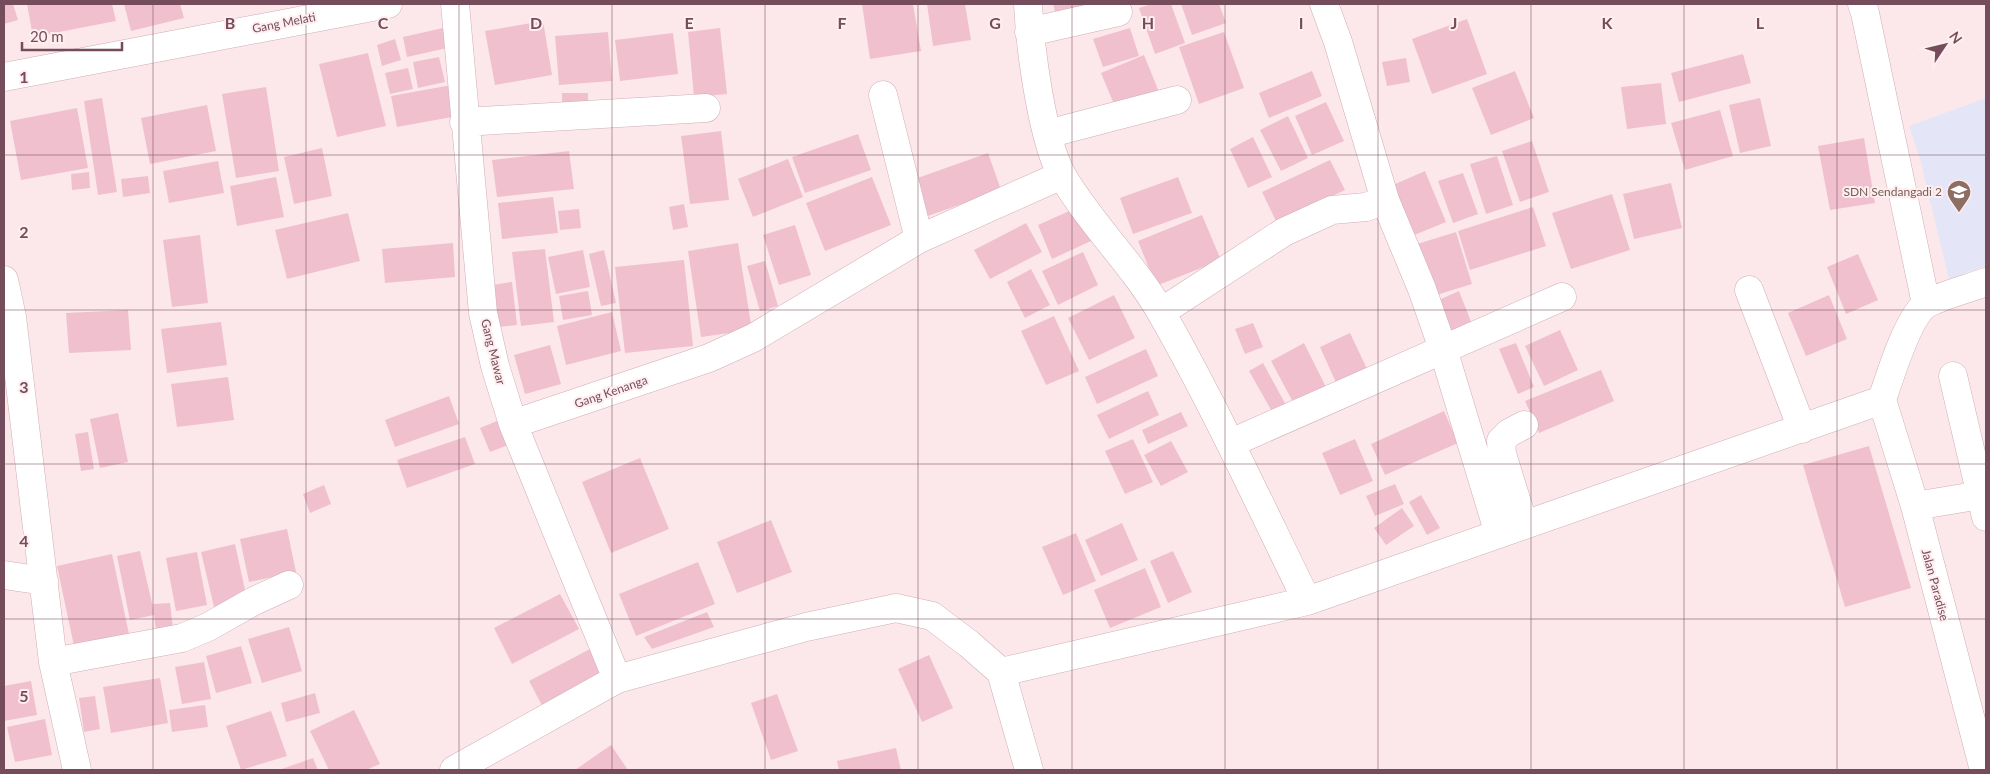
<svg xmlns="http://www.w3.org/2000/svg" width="1990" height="774" viewBox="0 0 1990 774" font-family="Lato,sans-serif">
<rect width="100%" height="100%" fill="#fce8ea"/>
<path fill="#e4e6f8" d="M 1986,98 L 1986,266 L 1949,279 L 1920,159 L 1909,126 Z"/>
<path fill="#f0c0cf" d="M 4,4 L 13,4 L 18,20 L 4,24 Z
M 27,4 L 112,4 L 116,21 L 33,37 Z
M 124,4 L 180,4 L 184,18 L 131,31 Z
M 862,4 L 913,4 L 921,51 L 870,59 Z
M 927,4 L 965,4 L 971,40 L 933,46 Z
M 1053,4 L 1091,4 L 1056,15 Z
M 1152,4 L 1171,4 L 1185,43 L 1155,54 L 1139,8 Z
M 1181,4 L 1219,4 L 1226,23 L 1192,35 Z
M 1467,19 L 1487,74 L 1432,94 L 1412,39 Z
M 543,21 L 552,75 L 495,85 L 485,31 Z
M 443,28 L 447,48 L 407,57 L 403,37 Z
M 720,28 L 727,94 L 694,97 L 688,32 Z
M 1130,28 L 1139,56 L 1103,67 L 1093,39 Z
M 608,32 L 612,81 L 559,85 L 555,36 Z
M 1224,32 L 1244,88 L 1199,104 L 1179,47 Z
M 673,33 L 678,74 L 620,81 L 615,40 Z
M 395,39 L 401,60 L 382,66 L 377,45 Z
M 368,53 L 386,126 L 337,137 L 319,64 Z
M 1743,54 L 1751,83 L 1679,102 L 1671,73 Z
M 1144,55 L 1161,97 L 1118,114 L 1101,73 Z
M 439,57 L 445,82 L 418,88 L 413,62 Z
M 1406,58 L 1410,82 L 1387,86 L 1382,62 Z
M 408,68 L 413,89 L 390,94 L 385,73 Z
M 1312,71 L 1322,96 L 1269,118 L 1259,93 Z
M 1515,71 L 1534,118 L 1491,135 L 1472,88 Z
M 1661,83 L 1666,124 L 1627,129 L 1621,87 Z
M 457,84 L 463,115 L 397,127 L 391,96 Z
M 266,87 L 279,171 L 236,178 L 222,94 Z
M 562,93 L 588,93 L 588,113 L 562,114 Z
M 102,98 L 117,192 L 98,195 L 84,101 Z
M 1760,98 L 1771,146 L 1740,153 L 1729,105 Z
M 1326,102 L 1344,141 L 1312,155 L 1295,116 Z
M 207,105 L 216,151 L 150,164 L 141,118 Z
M 77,108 L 88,168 L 21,180 L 10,121 Z
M 1720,110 L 1733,156 L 1685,170 L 1671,123 Z
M 1288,116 L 1308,158 L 1281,171 L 1260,130 Z
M 721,131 L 729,200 L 690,204 L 681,136 Z
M 858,134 L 871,170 L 805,193 L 792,157 Z
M 1253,137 L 1272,177 L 1248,188 L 1230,149 Z
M 1864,138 L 1875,203 L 1830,210 L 1818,146 Z
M 1532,141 L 1549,192 L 1520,202 L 1502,151 Z
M 322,148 L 332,196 L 294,204 L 284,157 Z
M 569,151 L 574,189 L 497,197 L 492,160 Z
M 988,153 L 1001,190 L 925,217 L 912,180 Z
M 1497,156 L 1513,205 L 1486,214 L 1470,164 Z
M 788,159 L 803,197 L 753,217 L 738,179 Z
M 1330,160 L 1345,190 L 1277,223 L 1262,192 Z
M 218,161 L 224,193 L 169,203 L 163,171 Z
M 1425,171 L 1446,222 L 1407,238 L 1386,188 Z
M 89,172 L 90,188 L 72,190 L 71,174 Z
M 1463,173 L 1478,214 L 1453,223 L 1438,181 Z
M 148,176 L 150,193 L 123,197 L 121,179 Z
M 276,177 L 284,217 L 237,226 L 230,186 Z
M 872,177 L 891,225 L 825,251 L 806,203 Z
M 1178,177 L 1192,213 L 1133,234 L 1120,198 Z
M 1671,183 L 1682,228 L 1634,239 L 1623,194 Z
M 1612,194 L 1630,250 L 1571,269 L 1552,213 Z
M 553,197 L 558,233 L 502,239 L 498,203 Z
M 684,204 L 688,227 L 673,230 L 669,207 Z
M 1533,207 L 1546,246 L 1470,270 L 1458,231 Z
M 1076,208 L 1091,241 L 1052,259 L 1038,225 Z
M 579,209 L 581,228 L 560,230 L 558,211 Z
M 348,213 L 360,261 L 287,279 L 275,230 Z
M 1202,215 L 1221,260 L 1156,286 L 1138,241 Z
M 1026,223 L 1042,252 L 990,279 L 974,250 Z
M 795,225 L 811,275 L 779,285 L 763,235 Z
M 1456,232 L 1472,284 L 1430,297 L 1414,245 Z
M 200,235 L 208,303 L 172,307 L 163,240 Z
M 453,243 L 455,277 L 385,283 L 382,249 Z
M 738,243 L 752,330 L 701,337 L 688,251 Z
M 545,249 L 554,322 L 521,326 L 512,252 Z
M 583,250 L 590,287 L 556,294 L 548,257 Z
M 604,250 L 616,303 L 601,306 L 589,254 Z
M 1083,252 L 1098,285 L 1058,305 L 1042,271 Z
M 1858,254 L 1878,300 L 1846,314 L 1827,267 Z
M 684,260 L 693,346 L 625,353 L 615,267 Z
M 765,261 L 778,306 L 760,311 L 747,266 Z
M 1031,269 L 1050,305 L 1025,318 L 1007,282 Z
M 512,282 L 517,325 L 498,327 L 492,285 Z
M 588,291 L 592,315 L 563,320 L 559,296 Z
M 1459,291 L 1472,324 L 1445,334 L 1432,303 Z
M 1114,295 L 1135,338 L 1089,360 L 1068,318 Z
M 1829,295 L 1847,339 L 1806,356 L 1788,313 Z
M 128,310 L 131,350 L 69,353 L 66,313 Z
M 612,312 L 621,351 L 566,365 L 557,326 Z
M 1054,316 L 1079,371 L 1046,385 L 1021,331 Z
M 221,322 L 227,365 L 167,373 L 161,329 Z
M 1253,323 L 1263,347 L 1245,354 L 1235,329 Z
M 1560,330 L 1578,370 L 1544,386 L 1525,346 Z
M 1350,333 L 1368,371 L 1337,385 L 1320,347 Z
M 1304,343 L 1326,387 L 1294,404 L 1271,361 Z
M 1516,343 L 1534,387 L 1518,394 L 1499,349 Z
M 550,345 L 561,384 L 525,394 L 514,355 Z
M 1146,349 L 1158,376 L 1097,404 L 1085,377 Z
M 1263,363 L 1287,407 L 1274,415 L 1249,371 Z
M 1601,370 L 1614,401 L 1539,433 L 1525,401 Z
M 228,377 L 234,420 L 177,427 L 171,384 Z
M 1148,391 L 1159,415 L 1109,439 L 1097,415 Z
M 449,396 L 459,424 L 395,447 L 385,420 Z
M 1444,411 L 1458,443 L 1385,475 L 1371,444 Z
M 1181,412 L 1188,426 L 1148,444 L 1142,430 Z
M 118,413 L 128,462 L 100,468 L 90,419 Z
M 502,419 L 513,443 L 490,452 L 480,428 Z
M 88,432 L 94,469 L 81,471 L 75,434 Z
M 465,437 L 475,464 L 407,488 L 397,460 Z
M 1133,439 L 1153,482 L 1125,494 L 1105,451 Z
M 1355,439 L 1373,481 L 1340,495 L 1322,453 Z
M 1171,441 L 1188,472 L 1161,486 L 1144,455 Z
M 1869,446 L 1911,588 L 1845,607 L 1803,465 Z
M 640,458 L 669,529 L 611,553 L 582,482 Z
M 1395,484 L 1404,504 L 1375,516 L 1366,496 Z
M 324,485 L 331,504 L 310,513 L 303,494 Z
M 1421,495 L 1440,528 L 1427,535 L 1409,502 Z
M 1402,508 L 1414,526 L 1386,545 L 1374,528 Z
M 771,520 L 792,572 L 737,593 L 717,542 Z
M 1122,523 L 1138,560 L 1101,576 L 1085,540 Z
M 287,529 L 296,572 L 249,582 L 240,539 Z
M 1076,533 L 1096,581 L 1063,595 L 1042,547 Z
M 235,544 L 247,599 L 214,607 L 201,552 Z
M 140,551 L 154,612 L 153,604 L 170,603 L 173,628 L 156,630 L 154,615 L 130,620 L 117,556 Z
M 1173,551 L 1192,592 L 1168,603 L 1150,561 Z
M 197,552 L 207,605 L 176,611 L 166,558 Z
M 112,554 L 129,634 L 74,646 L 57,566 Z
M 698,562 L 715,604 L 636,636 L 619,594 Z
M 1145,568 L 1161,607 L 1110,628 L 1094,590 Z
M 560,594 L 579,629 L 512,664 L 494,628 Z
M 707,612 L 714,627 L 652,649 L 644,637 Z
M 289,627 L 302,671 L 262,683 L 248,639 Z
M 241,646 L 252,683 L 216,693 L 206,656 Z
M 590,649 L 605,678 L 544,709 L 529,681 Z
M 929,655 L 953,708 L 922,722 L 898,669 Z
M 204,662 L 211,699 L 182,704 L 175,667 Z
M 160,678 L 168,723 L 111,733 L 103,687 Z
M 31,681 L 37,715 L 4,721 L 4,686 Z
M 315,693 L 320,713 L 286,722 L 281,703 Z
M 777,694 L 798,751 L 771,760 L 751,703 Z
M 95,696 L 100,729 L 84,732 L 79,698 Z
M 205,705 L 208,727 L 172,732 L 169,710 Z
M 354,710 L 380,764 L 366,770 L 329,770 L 310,731 Z
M 271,711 L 287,756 L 241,770 L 226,726 Z
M 45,719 L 52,755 L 15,762 L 7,727 Z
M 611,745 L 628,770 L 575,770 Z
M 896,748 L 901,770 L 839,770 L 837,761 Z
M 313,758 L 318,770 L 279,770 Z"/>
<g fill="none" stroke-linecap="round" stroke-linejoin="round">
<defs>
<path id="minor" d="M 455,4 L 483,313 L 495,366 L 513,424 L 617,679
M 1028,4 C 1030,47 1042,141 1063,177 C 1092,226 1134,265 1162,314 C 1215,407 1260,505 1307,601
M 1324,4 L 1338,42 L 1385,200 L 1422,289 L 1443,349 L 1499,534
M 1862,4 L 1865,13 L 1926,304
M 1029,32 L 1118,12
M 4,77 L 388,4
M 883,95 L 919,239
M 464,122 L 706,108
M 1047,134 L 1177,100
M 4,280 L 12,317 L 53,662 L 77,770
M 1749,290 L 1802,429
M 1161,312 L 1284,232 L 1332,210 L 1366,207 L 1385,200
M 1953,376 L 1986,517
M 1882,400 L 1915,506 L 1984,770
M 1882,400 C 1889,379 1909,313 1928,303 C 1946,294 1967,289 1986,282
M 513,424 L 709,358 L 753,338 L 919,239 L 1062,175
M 1231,443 L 1562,297
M 1915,506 L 1981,495
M 1524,525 L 1502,454 L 1501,441 L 1509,433 L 1524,425
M 4,575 L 44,581
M 53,662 L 182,638 L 208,627 L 254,601 L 289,585
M 1001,672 L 1029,770
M 454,770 L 617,679 L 806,627 L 896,608 L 932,616 L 969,644 L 1001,672 L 1307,601 L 1882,400"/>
</defs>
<use href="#minor" stroke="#ceaeb6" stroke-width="29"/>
<use href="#minor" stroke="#fff" stroke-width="28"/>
</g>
<path fill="none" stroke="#754c5b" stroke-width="1" stroke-opacity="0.55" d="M 153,4 L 153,770M 306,4 L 306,770M 459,4 L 459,770M 612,4 L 612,770M 765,4 L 765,770M 918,4 L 918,770M 1072,4 L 1072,770M 1225,4 L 1225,770M 1378,4 L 1378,770M 1531,4 L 1531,770M 1684,4 L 1684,770M 1837,4 L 1837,770M 4,155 L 1986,155M 4,310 L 1986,310M 4,464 L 1986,464M 4,619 L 1986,619"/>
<defs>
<symbol id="school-pin" viewBox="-11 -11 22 30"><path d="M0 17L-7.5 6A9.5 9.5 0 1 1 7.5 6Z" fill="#8d6e63" stroke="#feeef0"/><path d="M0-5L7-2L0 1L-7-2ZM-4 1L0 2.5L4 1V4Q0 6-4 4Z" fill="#fff"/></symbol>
</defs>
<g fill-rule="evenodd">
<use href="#school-pin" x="1945" y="178" width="28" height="38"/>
</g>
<g text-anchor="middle" stroke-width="4" stroke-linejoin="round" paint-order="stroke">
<g font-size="12" fill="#754c5b" stroke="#feeef0">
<text transform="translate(284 23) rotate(-11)" y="4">Gang Melati</text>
<text transform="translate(493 352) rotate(76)" y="4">Gang Mawar</text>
<text transform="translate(611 392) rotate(-19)" y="4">Gang Kenanga</text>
<text transform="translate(1935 585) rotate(75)" y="4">Jalan Paradise</text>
</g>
<g font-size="12" fill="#785e54" stroke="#feeef0" text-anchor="end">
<text x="1942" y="196">SDN Sendangadi 2</text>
</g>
</g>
<g font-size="16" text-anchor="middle" font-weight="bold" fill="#754c5b" stroke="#feeef0" stroke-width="4" stroke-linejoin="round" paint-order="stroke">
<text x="230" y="29">B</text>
<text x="383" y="29">C</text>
<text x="536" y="29">D</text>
<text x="689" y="29">E</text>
<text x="842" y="29">F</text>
<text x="995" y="29">G</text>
<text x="1148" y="29">H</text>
<text x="1301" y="29">I</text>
<text x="1454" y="29">J</text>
<text x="1607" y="29">K</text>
<text x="1760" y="29">L</text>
<text x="24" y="83">1</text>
<text x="24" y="238">2</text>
<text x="24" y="393">3</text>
<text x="24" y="547">4</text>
<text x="24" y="702">5</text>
</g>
<rect width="1990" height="774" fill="none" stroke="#754c5b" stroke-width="10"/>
<g transform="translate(1945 45) rotate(55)" stroke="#feeef0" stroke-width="4" paint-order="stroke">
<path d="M0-4L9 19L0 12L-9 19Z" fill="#754c5b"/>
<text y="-8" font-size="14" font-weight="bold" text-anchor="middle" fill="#754c5b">N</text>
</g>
<path d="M22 42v8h100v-8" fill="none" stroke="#754c5b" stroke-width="2.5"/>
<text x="30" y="42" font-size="15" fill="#754c5b" stroke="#feeef0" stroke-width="4" paint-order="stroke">20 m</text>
</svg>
